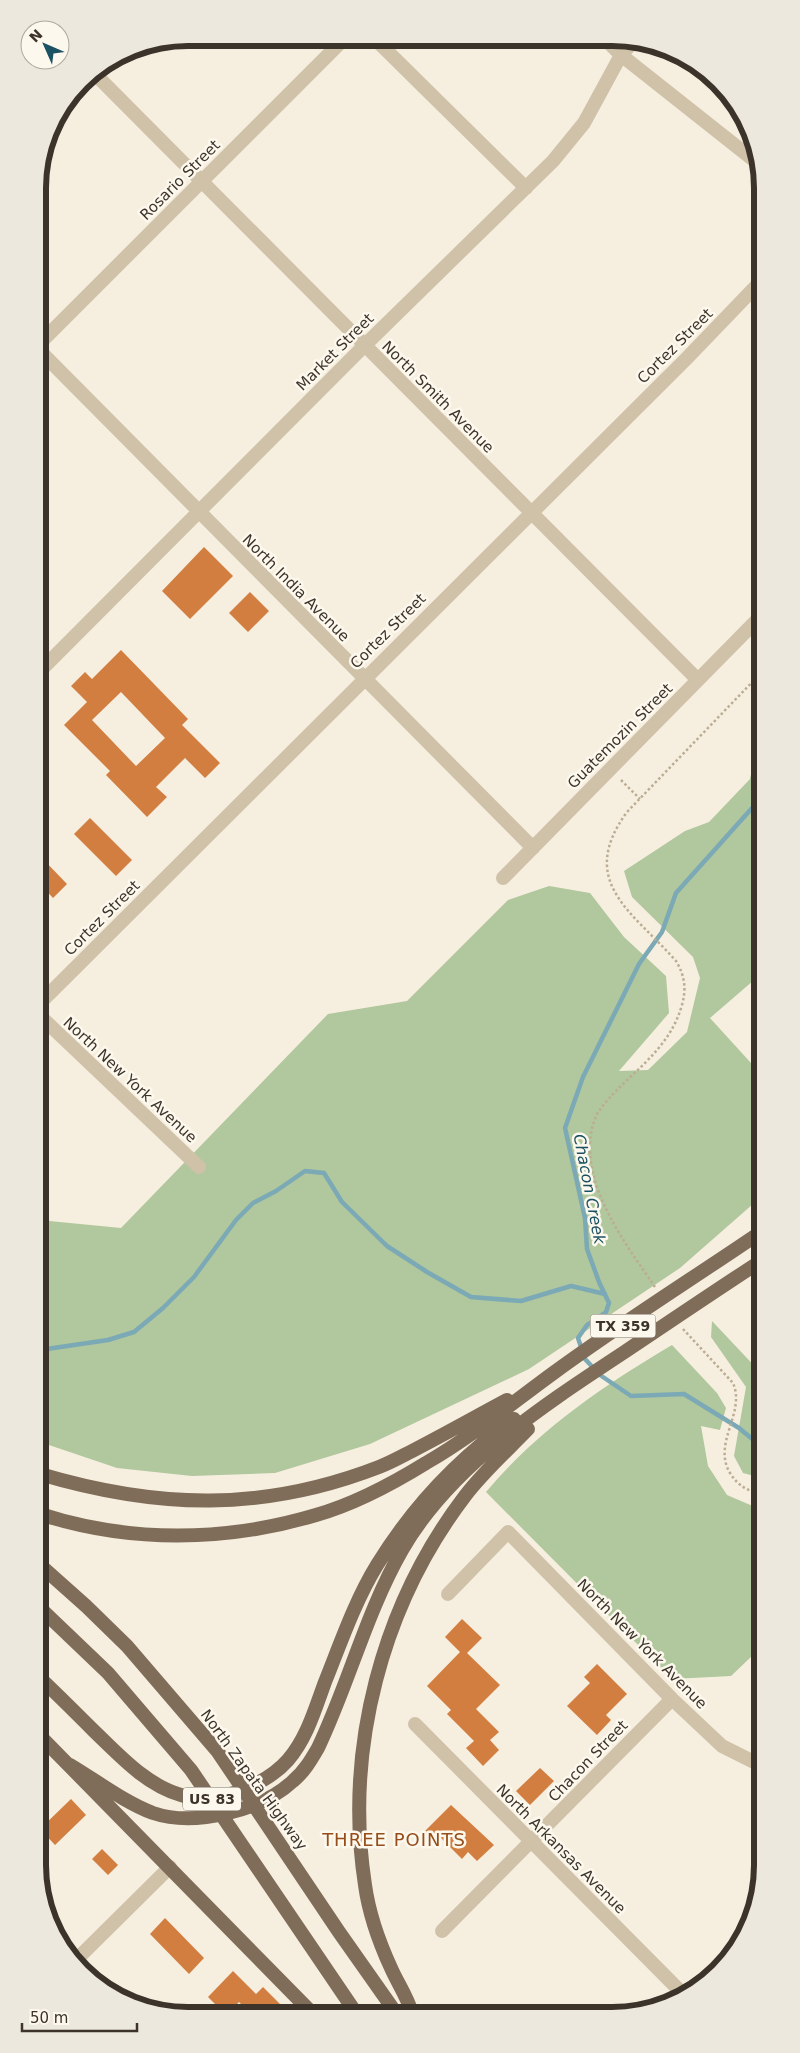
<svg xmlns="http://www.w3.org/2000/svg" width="800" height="2053" viewBox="0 0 800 2053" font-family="'DejaVu Sans',sans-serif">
<rect width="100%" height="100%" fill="#f6efdf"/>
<path fill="#b1c79d" d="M 760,739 L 761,974 L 710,1018 L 761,1074 L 761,1197 L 680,1268 L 529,1369 L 370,1444 L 275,1473 L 192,1476 L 117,1468 L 40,1442 L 39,1220 L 121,1228 L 328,1014 L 407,1001 L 508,900 L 549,886 L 590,893 L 624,937 L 666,976 L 669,1013 L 619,1071 L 648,1070 L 687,1032 L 700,978 L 693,957 L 632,897 L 624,871 L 685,831 L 709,822 L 750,779 L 758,740 Z
M 712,1321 L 761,1373 L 762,1478 L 743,1473 L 734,1456 L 746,1387 L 711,1337 Z
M 672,1345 L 717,1393 L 726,1408 L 720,1430 L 701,1426 L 708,1466 L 727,1495 L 762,1510 L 762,1666 L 752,1656 L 731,1676 L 672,1679 L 486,1492 C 537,1431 604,1385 672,1345 Z"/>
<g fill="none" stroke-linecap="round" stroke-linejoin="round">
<path stroke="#7ba9b6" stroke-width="4.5" d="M 761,798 L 676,893 L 662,932 L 639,964 L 583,1077 L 565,1128 L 585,1218 L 587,1249 L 599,1282 L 609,1303 L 606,1312 L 587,1325 L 578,1338 L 585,1359 L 600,1375 L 631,1396 L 684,1394 L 739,1428 L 762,1447
M 40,1350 L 108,1340 L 134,1332 L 163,1308 L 194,1277 L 236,1220 L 253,1203 L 276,1191 L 305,1171 L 324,1173 L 342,1202 L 387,1246 L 427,1272 L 471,1297 L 521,1301 L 571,1286 L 605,1294"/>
</g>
<path fill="#d27e41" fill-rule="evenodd" d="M 204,547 L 233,576 L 190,619 L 162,591 Z
M 250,592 L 269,611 L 248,632 L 229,613 Z
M 121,650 L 188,719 L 182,725 L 220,763 L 205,778 L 185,758 L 156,787 L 167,797 L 147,817 L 106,775 L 110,771 L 64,725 L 87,702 L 71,686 L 85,672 L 92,679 ZM 121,692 L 165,738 L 136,766 L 92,720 Z
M 90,818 L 132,860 L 116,876 L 74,834 Z
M 39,855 L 67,884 L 53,898 L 39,883 Z
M 462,1619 L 482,1638 L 467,1653 L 500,1685 L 476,1709 L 499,1732 L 490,1740 L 499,1750 L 483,1766 L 466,1748 L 474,1741 L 447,1714 L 451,1710 L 427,1686 L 460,1652 L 445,1637 Z
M 597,1664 L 627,1694 L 606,1715 L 611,1720 L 597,1735 L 567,1706 L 590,1683 L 584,1677 Z
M 540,1768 L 554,1781 L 530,1805 L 516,1791 Z
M 71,1799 L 86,1815 L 55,1845 L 40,1829 Z
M 451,1805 L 494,1845 L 477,1861 L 468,1852 L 462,1859 L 440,1837 L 433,1845 L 422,1834 Z
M 102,1849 L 118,1865 L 108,1875 L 92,1859 Z
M 165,1918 L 204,1958 L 189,1974 L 150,1934 Z
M 233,1971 L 256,1994 L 263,1987 L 280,2004 L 271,2013 L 250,2013 L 239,2002 L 229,2013 L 224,2013 L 208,1997 Z"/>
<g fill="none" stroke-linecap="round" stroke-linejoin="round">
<path stroke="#bcac93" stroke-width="2.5" stroke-dasharray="2.5 2.5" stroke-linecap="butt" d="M 621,780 L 640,799
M 655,1287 C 629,1249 589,1196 590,1147 C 590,1136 592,1124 597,1114 C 604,1103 613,1094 622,1085 C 647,1061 671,1041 681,1008 C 687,990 685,976 676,961 C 633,912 576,882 627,812 L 760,674
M 683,1329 L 733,1383 C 746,1413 712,1443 730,1473 C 738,1486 748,1491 762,1494"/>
<path stroke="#d0c2a9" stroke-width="14" d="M 375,39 L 526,188
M 606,40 L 621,55 L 760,165
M 93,72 L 698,680
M 38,345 L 344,39
M 38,349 L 533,848
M 39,672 L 364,346 L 553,161 L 584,123 L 621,55 L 635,40
M 503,878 L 760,617
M 39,1004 L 687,358 L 760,282
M 39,1015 L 199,1167
M 448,1594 L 508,1532 L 672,1699 L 722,1746 L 762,1766
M 415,1724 L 685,1996
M 442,1931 L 672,1699
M 74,1962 L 170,1867"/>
<path stroke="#806d59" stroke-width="14" d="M 40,1474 C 158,1509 263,1512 379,1467 C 392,1462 404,1455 416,1449 C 447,1433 477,1416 507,1400
M 40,1514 C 129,1543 226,1542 316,1515 C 355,1504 392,1484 426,1463 C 471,1437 511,1404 552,1374 C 620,1324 692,1279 761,1232
M 40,1565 L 86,1606 L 127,1646 L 218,1752 L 339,1932 L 396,2013
M 40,1608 L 108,1673 L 191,1770 L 356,2013
M 40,1678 C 58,1695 76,1713 94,1731 C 120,1756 146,1785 181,1795 C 197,1800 218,1798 234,1793 C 255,1786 273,1777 288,1760 C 307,1738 315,1709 325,1682 C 341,1642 355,1601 377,1565 C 412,1508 459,1458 514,1419
M 40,1736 L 312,2013
M 70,1765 C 97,1781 124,1802 153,1813 C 194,1827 261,1811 293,1781 C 304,1772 311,1760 318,1748 C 349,1683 366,1613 402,1550 C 450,1466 544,1405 623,1353 C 669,1322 715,1291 761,1261
M 412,2013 C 407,1996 398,1984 391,1968 C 379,1942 369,1914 365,1885 C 344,1749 382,1605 465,1496 C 484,1471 507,1451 528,1429"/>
</g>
<g text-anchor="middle" stroke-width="5" stroke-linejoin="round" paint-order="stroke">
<g fill="#fcf8ed" stroke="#766e64" stroke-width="1">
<rect x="590.5" y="1314.5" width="65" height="23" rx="4"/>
<rect x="183" y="1787.5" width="58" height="23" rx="4"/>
</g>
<g font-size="14" font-weight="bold" fill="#3c332a">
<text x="623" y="1331">TX 359</text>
<text x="212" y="1804">US 83</text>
</g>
<g font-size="15" fill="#3c332a" stroke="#fcf8ed">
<text transform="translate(180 180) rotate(-45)" y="5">Rosario Street</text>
<text transform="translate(675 346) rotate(-45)" y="5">Cortez Street</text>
<text transform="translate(335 352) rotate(-45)" y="5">Market Street</text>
<text transform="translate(438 397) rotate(45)" y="5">North Smith Avenue</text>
<text transform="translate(296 588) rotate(45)" y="5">North India Avenue</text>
<text transform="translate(388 631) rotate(-45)" y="5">Cortez Street</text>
<text transform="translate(620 736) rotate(-45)" y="5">Guatemozin Street</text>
<text transform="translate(102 918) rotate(-45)" y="5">Cortez Street</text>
<text transform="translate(130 1080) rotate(43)" y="5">North New York Avenue</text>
<text transform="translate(642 1644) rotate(45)" y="5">North New York Avenue</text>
<text transform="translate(588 1761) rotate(-46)" y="5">Chacon Street</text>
<text transform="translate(254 1780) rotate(54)" y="5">North Zapata Highway</text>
<text transform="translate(561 1849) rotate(45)" y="5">North Arkansas Avenue</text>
</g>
<g font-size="16" font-style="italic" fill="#1a5163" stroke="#fcf8ed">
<text transform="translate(590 1189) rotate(79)" y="6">Chacon Creek</text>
</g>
<g font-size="18" letter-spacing="1" fill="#954d19" stroke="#fcf8ed">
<text x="394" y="1846">THREE POINTS</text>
</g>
</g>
<path d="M0 0H800V2053H0ZM188 46H612A142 142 0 0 1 754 188V1865A142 142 0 0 1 612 2007H188A142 142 0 0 1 46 1865V188A142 142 0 0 1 188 46Z" fill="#ede8dd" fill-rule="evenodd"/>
<path fill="none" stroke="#3c332a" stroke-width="6" d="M188 46H612A142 142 0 0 1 754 188V1865A142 142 0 0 1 612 2007H188A142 142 0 0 1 46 1865V188A142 142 0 0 1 188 46Z"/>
<g transform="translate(45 45) rotate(315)"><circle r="24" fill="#fcf8ed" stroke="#afa99f"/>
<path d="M0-4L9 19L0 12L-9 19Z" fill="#1a5163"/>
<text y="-8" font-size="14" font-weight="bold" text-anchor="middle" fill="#3c332a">N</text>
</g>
<path d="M22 2023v8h115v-8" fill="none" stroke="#3c332a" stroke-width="2.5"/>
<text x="30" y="2023" font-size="15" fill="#3c332a" stroke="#fcf8ed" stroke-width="4" paint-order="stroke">50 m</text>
</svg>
